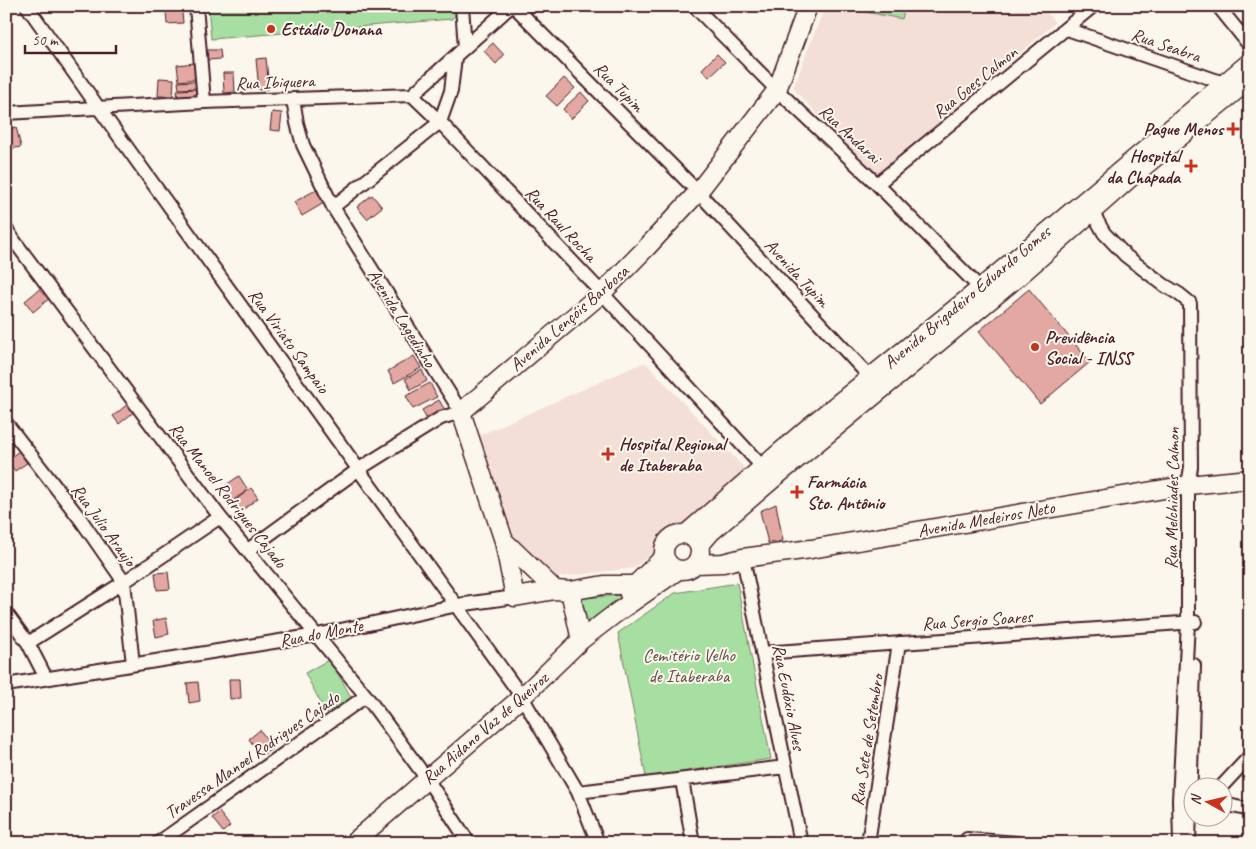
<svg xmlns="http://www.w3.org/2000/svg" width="1256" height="849" viewBox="0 0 1256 849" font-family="Caveat,sans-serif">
<rect width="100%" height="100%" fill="#fbf7ec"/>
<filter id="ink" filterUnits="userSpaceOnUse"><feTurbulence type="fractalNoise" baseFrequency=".02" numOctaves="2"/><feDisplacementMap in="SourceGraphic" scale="10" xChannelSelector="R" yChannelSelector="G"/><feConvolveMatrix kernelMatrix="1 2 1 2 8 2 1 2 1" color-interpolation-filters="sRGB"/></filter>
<g filter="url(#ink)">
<path fill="#f4dfd6" d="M 825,6 L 1043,6 L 1055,23 L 876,176 L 793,88 Z
M 645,362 L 749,473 L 634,568 L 552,578 L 517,545 L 480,435 Z"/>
<path fill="#a7dea1" stroke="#787e66" d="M 208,6 L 459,6 L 460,8 L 452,19 L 211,39 Z
M 835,6 L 905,6 L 902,19 Z
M 737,583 L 771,759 L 646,777 L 618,633 L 675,593 Z
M 622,595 L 623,598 L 589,630 L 581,601 L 584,598 Z
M 330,659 L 352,699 L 326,713 L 305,673 Z"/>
<path fill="#e2a8a1" stroke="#4a1f2b" d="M 165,6 L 185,6 L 185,10 L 165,11 Z
M 166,12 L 182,12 L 183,23 L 167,24 Z
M 493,43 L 504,55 L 496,64 L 484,51 Z
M 207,50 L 220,50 L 221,59 L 207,60 Z
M 717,54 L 725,62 L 709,77 L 702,69 Z
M 266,58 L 269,89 L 259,90 L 256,59 Z
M 194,63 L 196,79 L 179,81 L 177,65 Z
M 223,73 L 234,73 L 235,92 L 224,93 Z
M 159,78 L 174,79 L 173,96 L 158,96 Z
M 564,78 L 575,88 L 557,106 L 546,96 Z
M 197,81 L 198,88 L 179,89 L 178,82 Z
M 198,89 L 198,97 L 178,99 L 177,90 Z
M 581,92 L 589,101 L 571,119 L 563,109 Z
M 272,112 L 282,113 L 280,131 L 270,130 Z
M 16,127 L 21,147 L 10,149 L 6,130 Z
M 316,190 L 324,203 L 302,216 L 294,202 Z
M 372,195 L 382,207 L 367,219 L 357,207 Z
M 42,287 L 50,298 L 33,312 L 25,301 Z
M 1029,289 L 1090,362 L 1040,404 L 979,331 Z
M 414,356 L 421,368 L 394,383 L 388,371 Z
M 422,370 L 427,381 L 411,390 L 405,379 Z
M 430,383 L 437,397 L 413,409 L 406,396 Z
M 439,400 L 446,412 L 428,422 L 422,410 Z
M 129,403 L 135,411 L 119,424 L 113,416 Z
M 19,451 L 27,463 L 15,471 L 7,460 Z
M 239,476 L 248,490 L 232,501 L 223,487 Z
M 251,488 L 258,498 L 240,512 L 233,502 Z
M 776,504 L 783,541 L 768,543 L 760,511 Z
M 168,572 L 170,589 L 157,590 L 155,573 Z
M 166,618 L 169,634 L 156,637 L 153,621 Z
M 229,679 L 240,679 L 241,698 L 230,699 Z
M 198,682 L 200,701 L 189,703 L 187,683 Z
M 260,730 L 273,748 L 261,756 L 249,739 Z
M 219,812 L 230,826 L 223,832 L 212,818 Z"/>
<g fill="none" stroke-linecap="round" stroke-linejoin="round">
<defs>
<path id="street" d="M 27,6 L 98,107 L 522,697 L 578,792 L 598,843
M 196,6 L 204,102
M 462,6 L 465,48
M 514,6 L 698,192 L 870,377
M 694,6 L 777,90 L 877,184 L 980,288
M 1218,6 L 1250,46
M 1067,29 L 1250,92
M 412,95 L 440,122 L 602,293 L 768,473
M 6,113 L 204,102 L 412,95 L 511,6
M 877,184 L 1093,6
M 1088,204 L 1104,233 L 1126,256 L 1164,285 L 1179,294 L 1190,303 L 1191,467 L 1188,485 L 1188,622 L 1179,800 L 1180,843
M 333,207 L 440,122 L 451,91 L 455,57
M 6,229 L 15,242 L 220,517 L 366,696 L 427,779 L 469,843
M 6,423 L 81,520 L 124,582 L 133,664
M 248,550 L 359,469 L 441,418 L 461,412 L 333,207 L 303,145 L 297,123 L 293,99
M 743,558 L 801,843
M 6,613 L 28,643 L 46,678
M 28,643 L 124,582 L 220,517
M 762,653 L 1195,622
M 6,685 L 317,635 L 458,605 L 515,597
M 682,780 L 693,843
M 1222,786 L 1250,756
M 578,792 L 785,767
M 1224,804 L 1250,810
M 967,839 L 1017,843
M 158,843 L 366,696
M 868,843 L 899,643
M 1189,843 L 1194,665"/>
<path id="secondary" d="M664 552a18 18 0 1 1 36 0a18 18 0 1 1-36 0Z
M 686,534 L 809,427 L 970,297 L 1250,62
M 504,541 L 555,590
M 699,546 L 711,532 L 774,478 L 1019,276 L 1130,178 L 1250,79
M 695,564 L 723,563 L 743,558 L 811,549 L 1188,485 L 1250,479
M 635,585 L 604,585 L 570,591 L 555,590 L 515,597 L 504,541 L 461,412 L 602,293 L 647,247 L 698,192 L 777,90 L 808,6
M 570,591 L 581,640
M 629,594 L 635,585 L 664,557
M 353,843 L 522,697 L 581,640 L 616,613 L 678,570"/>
</defs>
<use href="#street" stroke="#4a1f2b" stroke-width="16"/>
<use href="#secondary" stroke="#4a1f2b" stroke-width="21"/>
<use href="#street" stroke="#fbf7ec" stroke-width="12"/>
<use href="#secondary" stroke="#fbf7ec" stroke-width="18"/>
</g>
</g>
<g fill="#c8321e" stroke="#fbf7ec" stroke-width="2">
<circle cx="271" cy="29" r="5"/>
<path d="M1230.5 121.5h5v5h5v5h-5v5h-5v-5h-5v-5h5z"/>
<path d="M1188.5 158.5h5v5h5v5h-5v5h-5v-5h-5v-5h5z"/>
<circle cx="1035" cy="347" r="5"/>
<path d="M605.5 446.5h5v5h5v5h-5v5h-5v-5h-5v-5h5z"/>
<path d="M794.5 484.5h5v5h5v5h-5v5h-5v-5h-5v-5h5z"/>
</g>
<g text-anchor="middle" stroke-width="4" stroke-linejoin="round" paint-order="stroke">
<g font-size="18" font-weight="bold" fill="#4a1f2b" stroke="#fbf7ec" text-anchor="start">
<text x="281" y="35">Estádio Donana</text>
<text x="1223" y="135" text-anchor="end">Pague Menos</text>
<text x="1180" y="162" text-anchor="end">Hospital<tspan x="1180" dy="21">da Chapada</tspan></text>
<text x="1045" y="343">Previdência<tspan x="1045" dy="21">Social - INSS</tspan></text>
<text x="619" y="450">Hospital Regional<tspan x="619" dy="21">de Itaberaba</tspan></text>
<text x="807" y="488">Farmácia<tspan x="807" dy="21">Sto. Antônio</tspan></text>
</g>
<g font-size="18" fill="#4a1f2b" stroke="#fbf7ec">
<text transform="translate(1166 45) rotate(19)" y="6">Rua Seabra</text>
<text transform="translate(275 82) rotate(-2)" y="6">Rua Ibiquera</text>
<text transform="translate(975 82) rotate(-39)" y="6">Rua Goes Calmon</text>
<text transform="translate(619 87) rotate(45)" y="6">Rua Tupim</text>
<text transform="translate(850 134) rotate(43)" y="6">Rua Andarai</text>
<text transform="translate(561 224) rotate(47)" y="6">Rua Raul Rocha</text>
<text transform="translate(797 273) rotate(47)" y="6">Avenida Tupim</text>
<text transform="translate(967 297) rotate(-40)" y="6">Avenida Brigadeiro Eduardo Gomes</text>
<text transform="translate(402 318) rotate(58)" y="6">Avenida Lagedinho</text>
<text transform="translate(569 318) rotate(-41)" y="6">Avenida Lençóis Barbosa</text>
<text transform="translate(289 341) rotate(54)" y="6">Rua Viriato Sampaio</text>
<text transform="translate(228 495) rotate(52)" y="6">Rua Manoel Rodrigues Cajado</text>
<text transform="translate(1172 498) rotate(-89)" y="6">Rua Melchiades Calmon</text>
<text transform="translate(986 519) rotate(-10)" y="6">Avenida Medeiros Neto</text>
<text transform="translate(104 525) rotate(54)" y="6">Rua Julio Araujo</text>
<text transform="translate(977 620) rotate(-4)" y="6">Rua Sergio Soares</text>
<text transform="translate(321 633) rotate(-11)" y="6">Rua do Monte</text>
<text transform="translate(789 697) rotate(79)" y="6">Rua Eudóxio Alves</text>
<text transform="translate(485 728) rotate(-41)" y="6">Rua Aidano Vaz de Queiroz</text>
<text transform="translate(867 740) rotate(-81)" y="6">Rua Sete de Setembro</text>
<text transform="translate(252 755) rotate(-35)" y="6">Travessa Manoel Rodrigues Cajado</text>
</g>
<g font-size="18" fill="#614f48" stroke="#fbf7ec">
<text x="689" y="661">Cemitério Velho<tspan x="689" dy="21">de Itaberaba</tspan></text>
</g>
</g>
<rect width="1256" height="849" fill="none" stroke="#fbf7ec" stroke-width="25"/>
<rect x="12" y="12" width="1231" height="824" fill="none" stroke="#4a1f2b" stroke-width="2" filter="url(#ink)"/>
<g transform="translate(1208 802) rotate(278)"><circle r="24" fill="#fbf7ec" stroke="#b4a19f"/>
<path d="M0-4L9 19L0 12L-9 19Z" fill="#c8321e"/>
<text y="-8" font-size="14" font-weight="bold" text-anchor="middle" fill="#4a1f2b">N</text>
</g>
<path d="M25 45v8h91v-8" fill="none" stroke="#4a1f2b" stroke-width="2.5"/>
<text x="32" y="45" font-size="15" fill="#4a1f2b" stroke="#fbf7ec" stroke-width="4" paint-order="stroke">50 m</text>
</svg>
